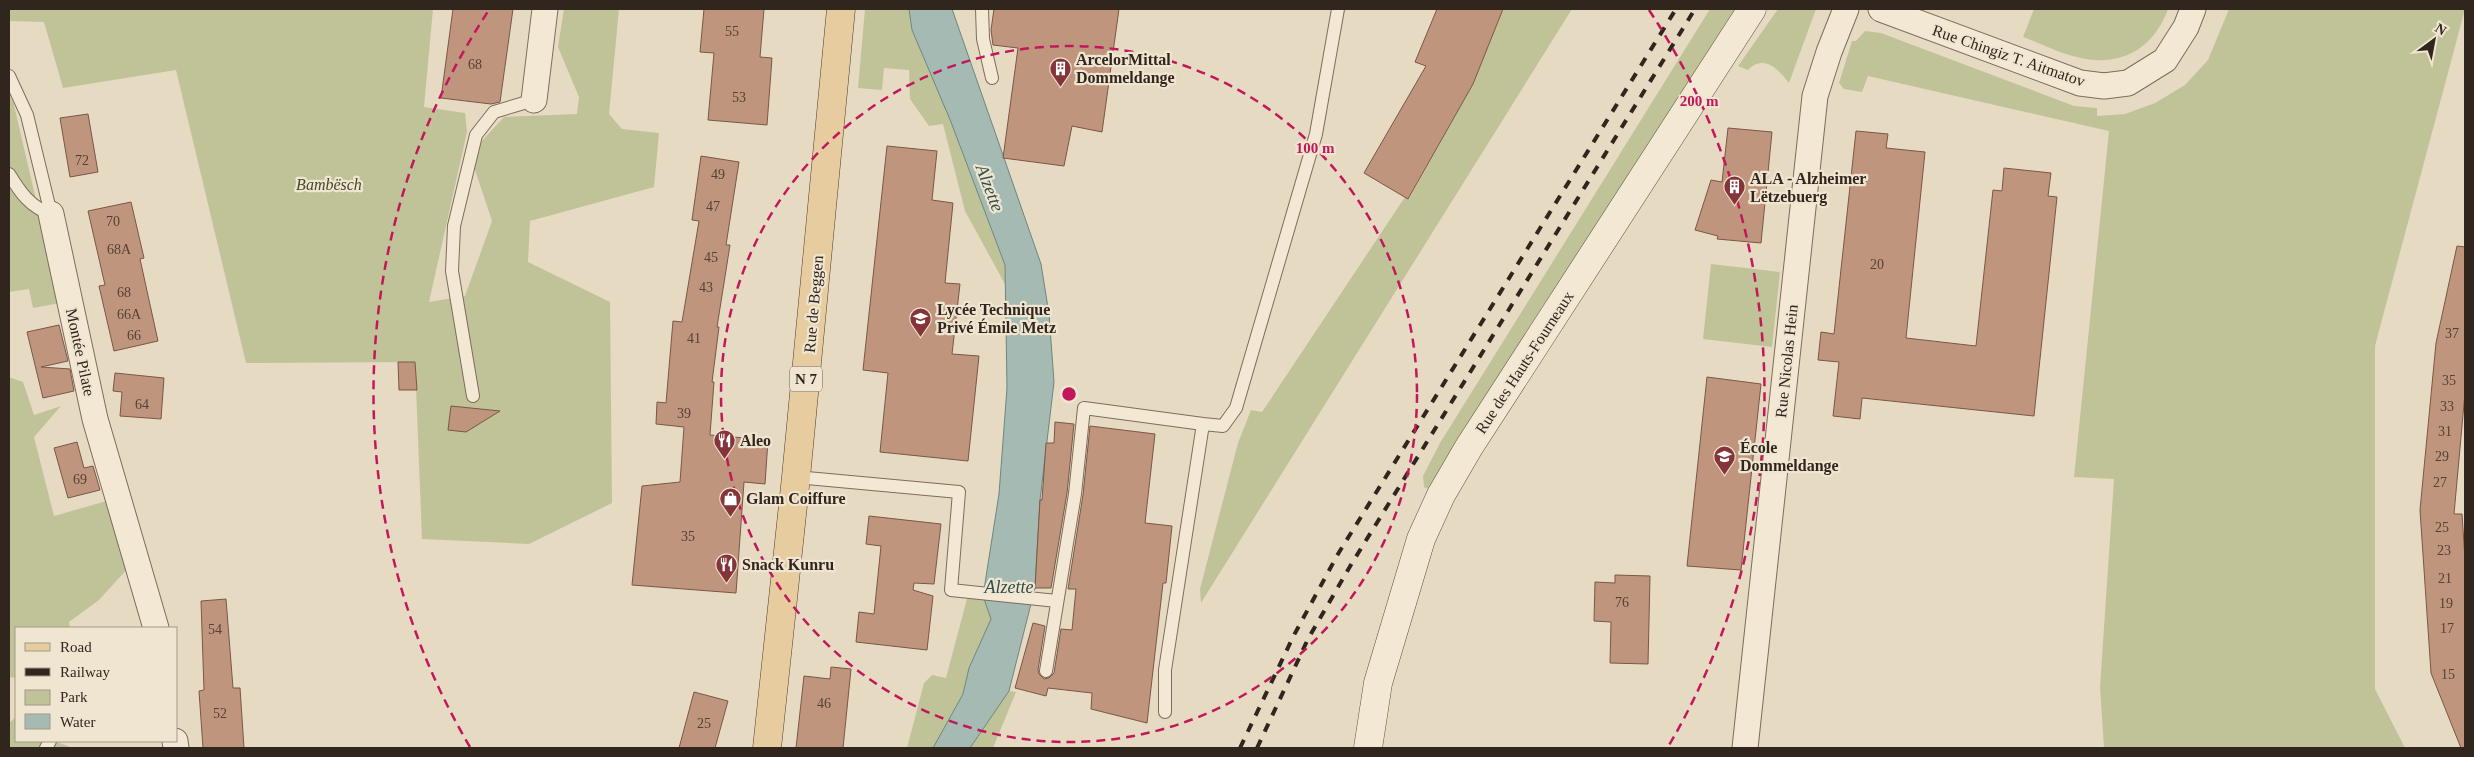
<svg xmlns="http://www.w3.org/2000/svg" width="2474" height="757" viewBox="0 0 2474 757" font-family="'Times New Roman',serif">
<rect width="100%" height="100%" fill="#e7dac2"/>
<path fill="#c0c398" d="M 9,9 L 433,9 L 424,107 L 465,113 L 467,132 L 429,302 L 465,296 L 492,221 L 474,167 L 479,144 L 504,117 L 577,114 L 579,97 L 558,47 L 564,9 L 619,9 L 609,114 L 622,129 L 659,133 L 654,187 L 530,221 L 528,262 L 610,302 L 612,503 L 529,544 L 422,539 L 415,362 L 246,363 L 176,70 L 63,88 L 44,22 L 9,21 Z
M 865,9 L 909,9 L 912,30 L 951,122 L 1005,265 L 1006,286 L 965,211 L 943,124 L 929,126 L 910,99 L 909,70 L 884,68 L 882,90 L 858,88 Z
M 1503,9 L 1572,9 L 1201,603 L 1200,589 L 1238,443 L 1251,410 L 1262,412 L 1405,197 L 1409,199 L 1473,84 Z
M 1710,9 L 1752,9 L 1441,495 L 1424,487 L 1423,476 L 1440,443 Z
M 1778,9 L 1816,9 L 1789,83 C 1778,69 1764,54 1748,70 L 1738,66 Z
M 2034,9 L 2168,9 C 2154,48 2122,67 2081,58 C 2061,54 2042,44 2023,37 Z
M 2229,9 L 2465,9 L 2375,346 L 2375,689 L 2405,748 L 2104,748 L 2100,687 L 2114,479 L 2074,477 L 2109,131 L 1868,76 L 1862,92 L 1844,89 L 1839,83 L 1852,41 L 1856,41 L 1865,31 L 1881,33 L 2074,106 L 2097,108 L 2097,116 L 2125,114 L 2155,103 L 2185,85 L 2208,60 Z
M 9,94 L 14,105 L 60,303 L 33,308 L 29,289 L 9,292 Z
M 1711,264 L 1780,272 L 1772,347 L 1703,339 Z
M 9,377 L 23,382 L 34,415 L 61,406 L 34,437 L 54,516 L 110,500 L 129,567 L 99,600 L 69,622 L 70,628 L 16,628 L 16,678 L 9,677 Z
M 968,595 L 983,596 L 991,619 L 969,668 L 963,694 L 933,748 L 907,748 L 924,683 L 932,675 L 946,678 Z
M 1009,691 L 1016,692 L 993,748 L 970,748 Z
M 16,717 L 16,741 L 54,741 L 73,748 L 9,748 L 9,723 Z"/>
<path fill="#a4bab2" stroke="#6c877f" d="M 909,9 L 952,9 L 1041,264 L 1049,314 L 1054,382 L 1040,500 L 1035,588 L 1009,691 L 970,748 L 933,748 L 963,694 L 969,668 L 991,619 L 983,596 L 999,494 L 1007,388 L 1005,265 L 951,122 L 912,30 Z"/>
<path fill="#c0957d" stroke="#7a5745" d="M 453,9 L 513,9 L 500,102 L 491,104 L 441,98 Z
M 704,9 L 764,9 L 760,57 L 772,58 L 767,125 L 708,120 L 714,53 L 700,52 Z
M 994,9 L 1119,9 L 1102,132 L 1072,126 L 1064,166 L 1003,158 L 1018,48 L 993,45 L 991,30 Z
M 1437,9 L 1503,9 L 1473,84 L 1408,199 L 1364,173 L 1426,66 L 1415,62 Z
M 88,114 L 98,172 L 70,177 L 60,118 Z
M 1728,128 L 1772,132 L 1761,243 L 1717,239 L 1718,236 L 1695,230 L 1711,180 L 1722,182 Z
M 1856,131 L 1888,134 L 1886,148 L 1925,152 L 1906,338 L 1976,346 L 1993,190 L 2002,191 L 2004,168 L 2051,173 L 2048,196 L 2057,197 L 2034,416 L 1862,398 L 1860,419 L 1833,416 L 1839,362 L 1818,360 L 1821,332 L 1834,334 Z
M 887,146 L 937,151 L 932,200 L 953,203 L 945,283 L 960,284 L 952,354 L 979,356 L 968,461 L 880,452 L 888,373 L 863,370 Z
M 701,156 L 739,162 L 726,245 L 730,245 L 717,327 L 719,327 L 712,382 L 714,382 L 710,435 L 768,440 L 765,484 L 744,482 L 736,593 L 632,585 L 642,486 L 680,482 L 684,427 L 656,424 L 657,402 L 666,403 L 673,321 L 682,322 L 699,221 L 692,220 Z
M 131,202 L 144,258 L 140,259 L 158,341 L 114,351 L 99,286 L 105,285 L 88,211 Z
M 2457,246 L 2465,247 L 2465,393 L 2454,514 L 2462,514 L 2465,559 L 2465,748 L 2461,748 L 2431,673 L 2420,510 L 2436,343 Z
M 59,325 L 68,361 L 41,367 L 70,369 L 74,391 L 43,398 L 27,332 Z
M 398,362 L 415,362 L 417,390 L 399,390 Z
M 115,373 L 164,378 L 161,419 L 120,416 L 122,392 L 113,391 Z
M 1707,377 L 1761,384 L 1741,570 L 1687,566 Z
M 451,406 L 500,411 L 466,432 L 448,430 Z
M 1055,422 L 1074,424 L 1067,493 L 1051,588 L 1035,588 L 1040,500 L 1042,500 L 1046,443 L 1054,443 Z
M 1090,426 L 1155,434 L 1145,523 L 1172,526 L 1166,583 L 1163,583 L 1147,723 L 1091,709 L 1092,693 L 1048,688 L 1046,696 L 1015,688 L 1033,623 L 1045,626 L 1038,670 L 1039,674 L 1044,679 L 1049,678 L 1054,673 L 1061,629 L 1072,630 L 1076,589 L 1068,589 L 1083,495 Z
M 77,442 L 84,468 L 93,466 L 100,490 L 68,498 L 54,448 Z
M 869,516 L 941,524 L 934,584 L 914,583 L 913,590 L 933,596 L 927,650 L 856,642 L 859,612 L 874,614 L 881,546 L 866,544 Z
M 1615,575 L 1650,576 L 1648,664 L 1610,663 L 1611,622 L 1594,621 L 1595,582 L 1615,583 Z
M 226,599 L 233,688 L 240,688 L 244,748 L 203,748 L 199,691 L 204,690 L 201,601 Z
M 831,667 L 851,669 L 843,748 L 796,748 L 804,676 L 830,679 Z
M 694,692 L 728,701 L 715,748 L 679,748 Z"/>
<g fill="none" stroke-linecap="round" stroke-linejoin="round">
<defs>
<path id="lane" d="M 982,9 L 983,39 L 992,78
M 9,76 L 27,115 L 51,214
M 9,174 C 20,192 30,207 51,214
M 473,396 L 452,271 L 454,226 L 476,135 L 494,112 L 534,100
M 1203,424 L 1223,426 L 1236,408 L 1316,134 L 1338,9
M 796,477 L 959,492 L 951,590 L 1057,601
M 1046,671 L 1075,494 L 1084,408 L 1203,424 L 1165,670 L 1165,712
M 46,748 L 50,741"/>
<path id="street" d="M 1881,9 L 2080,83 L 2104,86 L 2128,83 L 2165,60 L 2186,27 L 2193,9
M 534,100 L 545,9
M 51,214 L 95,419 L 156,628
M 175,741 L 176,748
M 1745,748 L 1815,96 L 1829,52 L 1846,9"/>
<path id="secondary" d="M 1368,748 L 1378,683 L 1421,539 L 1441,495 L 1469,447 L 1752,9"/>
<path id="primary" d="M 767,748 L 796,477 L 841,9"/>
</defs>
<use href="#lane" stroke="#7e6c5c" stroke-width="14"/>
<use href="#street" stroke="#7e6c5c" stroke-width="27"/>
<use href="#secondary" stroke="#604e3f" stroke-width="29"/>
<use href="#primary" stroke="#4d3c2f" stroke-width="29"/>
<use href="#lane" stroke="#f3e8d4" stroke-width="12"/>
<use href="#street" stroke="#f3e8d4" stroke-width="25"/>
<use href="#secondary" stroke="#f3e8d4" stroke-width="28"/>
<use href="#primary" stroke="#e6cc9e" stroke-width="28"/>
<path stroke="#30261e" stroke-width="4" stroke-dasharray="9 9" stroke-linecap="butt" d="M 1240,748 L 1294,635 L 1338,554 L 1676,9
M 1257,748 L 1308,639 L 1352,563 L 1695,9"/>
</g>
<g fill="none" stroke="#c2185b" stroke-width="2.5" stroke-dasharray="9 6">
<circle cx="1069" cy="394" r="348"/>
<path d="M470 747A695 695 0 0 1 489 10M1649 10A695 695 0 0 1 1668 747"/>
</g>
<defs>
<symbol id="building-pin" viewBox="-11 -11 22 30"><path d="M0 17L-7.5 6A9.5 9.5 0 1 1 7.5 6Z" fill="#853439" stroke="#f0e5d0"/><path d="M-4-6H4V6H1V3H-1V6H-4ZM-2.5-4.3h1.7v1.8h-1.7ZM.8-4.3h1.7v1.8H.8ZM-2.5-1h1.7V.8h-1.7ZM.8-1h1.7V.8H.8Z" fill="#fff"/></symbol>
<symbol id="school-pin" viewBox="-11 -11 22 30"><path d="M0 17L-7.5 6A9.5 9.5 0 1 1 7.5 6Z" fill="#853439" stroke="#f0e5d0"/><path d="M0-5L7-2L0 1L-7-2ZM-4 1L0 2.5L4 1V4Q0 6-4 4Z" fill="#fff"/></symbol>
<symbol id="restaurant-pin" viewBox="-11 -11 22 30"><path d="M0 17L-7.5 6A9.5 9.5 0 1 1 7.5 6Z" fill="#853439" stroke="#f0e5d0"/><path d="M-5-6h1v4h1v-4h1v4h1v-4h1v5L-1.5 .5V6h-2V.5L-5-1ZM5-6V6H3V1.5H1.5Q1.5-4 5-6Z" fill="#fff"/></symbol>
<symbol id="shop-pin" viewBox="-11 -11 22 30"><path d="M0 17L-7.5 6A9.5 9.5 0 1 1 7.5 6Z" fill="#853439" stroke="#f0e5d0"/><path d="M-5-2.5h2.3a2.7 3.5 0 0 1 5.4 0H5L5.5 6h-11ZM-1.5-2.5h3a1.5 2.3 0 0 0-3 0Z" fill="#fff"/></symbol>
</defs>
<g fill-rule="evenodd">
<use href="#building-pin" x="1048" y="56" width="25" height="34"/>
<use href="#building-pin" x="1722" y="174" width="25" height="34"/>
<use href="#school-pin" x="908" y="306" width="25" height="34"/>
<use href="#restaurant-pin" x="712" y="428" width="25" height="34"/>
<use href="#school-pin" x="1712" y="444" width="25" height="34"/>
<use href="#shop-pin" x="718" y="486" width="25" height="34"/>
<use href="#restaurant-pin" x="714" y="552" width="25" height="34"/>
</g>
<g text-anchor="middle" stroke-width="4.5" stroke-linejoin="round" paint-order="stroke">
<g font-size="14" fill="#544236">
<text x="732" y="36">55</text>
<text x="475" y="69">68</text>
<text x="739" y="102">53</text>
<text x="82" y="165">72</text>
<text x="718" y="179">49</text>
<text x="713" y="211">47</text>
<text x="113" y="226">70</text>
<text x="119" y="254">68A</text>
<text x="711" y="262">45</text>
<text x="1877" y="269">20</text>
<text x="706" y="292">43</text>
<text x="124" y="297">68</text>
<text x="129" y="319">66A</text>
<text x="2452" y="338">37</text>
<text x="134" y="340">66</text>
<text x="694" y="343">41</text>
<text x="2449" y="385">35</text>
<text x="142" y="409">64</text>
<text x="2447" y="411">33</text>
<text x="684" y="418">39</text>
<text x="2445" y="436">31</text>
<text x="2442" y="461">29</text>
<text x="80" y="484">69</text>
<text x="2440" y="487">27</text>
<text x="2442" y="532">25</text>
<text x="688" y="541">35</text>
<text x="2444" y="555">23</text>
<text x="2445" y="583">21</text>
<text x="1622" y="607">76</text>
<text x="2446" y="608">19</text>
<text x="2447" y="633">17</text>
<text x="215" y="634">54</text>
<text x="2448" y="679">15</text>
<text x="824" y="708">46</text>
<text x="220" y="718">52</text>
<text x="704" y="728">25</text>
</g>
<rect fill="#f0e5d0" stroke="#6a5f53" stroke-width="1" x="790" y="366.5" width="32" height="25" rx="4"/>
<g font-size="15" font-weight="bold" fill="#30261e">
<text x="806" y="384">N 7</text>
</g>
<g font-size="16" fill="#30261e" stroke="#f0e5d0">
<text transform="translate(2009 55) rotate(19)" y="6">Rue Chingiz T. Aitmatov</text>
<text transform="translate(813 304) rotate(-85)" y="6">Rue de Beggen</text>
<text transform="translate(81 352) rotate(78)" y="6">Montée Pilate</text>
<text transform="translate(1786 361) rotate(-84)" y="6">Rue Nicolas Hein</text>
<text transform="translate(1524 362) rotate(-57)" y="6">Rue des Hauts-Fourneaux</text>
</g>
<g font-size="16" font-weight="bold" fill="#30261e" stroke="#f0e5d0" text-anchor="start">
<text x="1076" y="65">ArcelorMittal<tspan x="1076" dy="18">Dommeldange</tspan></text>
<text x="1750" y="184">ALA - Alzheimer<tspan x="1750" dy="18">Lëtzebuerg</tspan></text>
<text x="937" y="315">Lycée Technique<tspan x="937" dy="18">Privé Émile Metz</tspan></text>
<text x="740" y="446">Aleo</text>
<text x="1740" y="453">École<tspan x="1740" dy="18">Dommeldange</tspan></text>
<text x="746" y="504">Glam Coiffure</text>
<text x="742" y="570">Snack Kunru</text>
</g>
<g font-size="16" font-style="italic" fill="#434a27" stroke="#f0e5d0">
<text x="329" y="190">Bambësch</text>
</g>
<g font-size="18" font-style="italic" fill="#2f4e4a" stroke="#f0e5d0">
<text transform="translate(990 188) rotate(69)" y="6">Alzette</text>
<text x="1009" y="593">Alzette</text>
</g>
</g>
<circle cx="1069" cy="394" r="8" fill="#c2185b" stroke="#f0e5d0" stroke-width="2.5"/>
<g font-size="15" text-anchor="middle" font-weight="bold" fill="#c2185b" stroke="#f0e5d0" stroke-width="4.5" stroke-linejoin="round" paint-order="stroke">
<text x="1699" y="106">200 m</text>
<text x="1315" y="153">100 m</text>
</g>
<rect width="2474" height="757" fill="none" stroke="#30261e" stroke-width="20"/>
<rect x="15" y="627" width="162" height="115" fill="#f0e5d0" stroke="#a39989"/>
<rect x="25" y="643" width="25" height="8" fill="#e6cc9e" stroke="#a39989"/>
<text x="60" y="652" font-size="15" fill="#30261e">Road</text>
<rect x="25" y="668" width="25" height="8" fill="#30261e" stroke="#a39989"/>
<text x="60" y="677" font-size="15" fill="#30261e">Railway</text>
<rect x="25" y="690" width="25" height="15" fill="#c0c398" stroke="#a39989"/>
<text x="60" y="702" font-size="15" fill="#30261e">Park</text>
<rect x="25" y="714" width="25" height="15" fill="#a4bab2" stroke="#a39989"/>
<text x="60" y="727" font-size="15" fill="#30261e">Water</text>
<g transform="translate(2434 40) rotate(32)" stroke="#f0e5d0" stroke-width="4" paint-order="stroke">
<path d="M0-4L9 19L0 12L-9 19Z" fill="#30261e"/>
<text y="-8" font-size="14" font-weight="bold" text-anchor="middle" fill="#30261e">N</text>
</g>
</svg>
